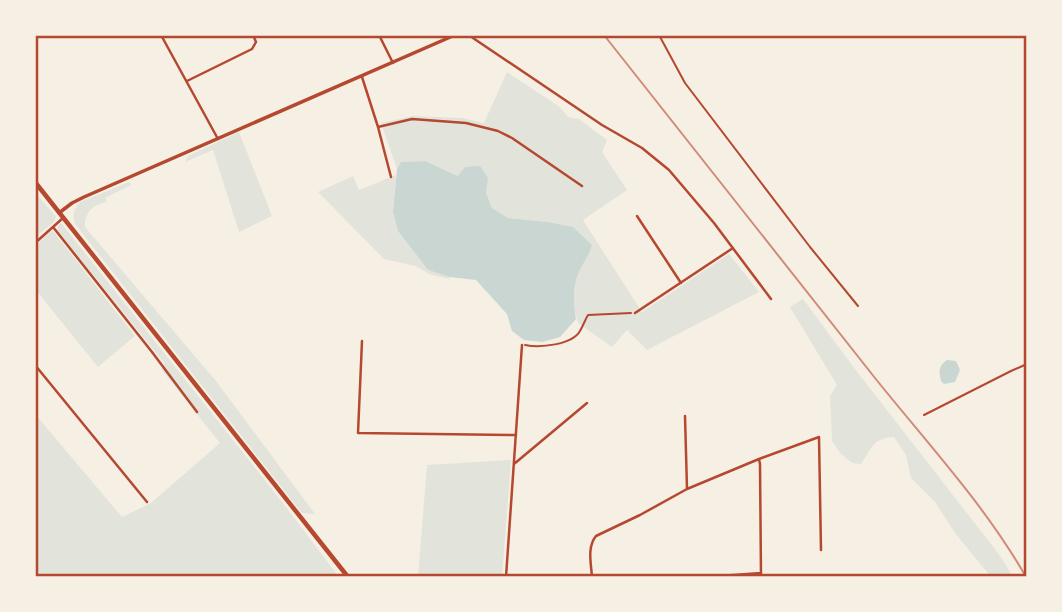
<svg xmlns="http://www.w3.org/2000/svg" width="1062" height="612" viewBox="0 0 1062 612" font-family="'Varela Round',sans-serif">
<rect width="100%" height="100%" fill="#f6efe4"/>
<path fill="#e2e4dc" d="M 507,72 L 560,107 L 568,117 L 579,119 L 607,140 L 602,152 L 627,190 L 583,220 L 642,312 L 729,254 L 759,292 L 647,350 L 627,330 L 612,347 L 578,323 C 572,303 572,285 582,266 C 586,259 590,253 592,245 L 573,227 L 548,222 L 508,218 L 492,208 L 486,193 L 488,178 L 458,176 L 425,161 L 401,162 L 397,169 L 381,123 L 412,116 L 462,118 L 484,123 Z
M 239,132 L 272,216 L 239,232 L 213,150 L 185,162 L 188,156 Z
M 396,175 L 393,212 L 398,231 L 428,270 L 450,277 L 449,279 L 429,274 L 416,266 L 384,259 L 318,192 L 353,176 L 359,190 Z
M 129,182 L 131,185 L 105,198 L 107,202 C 93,204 84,213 85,227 L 216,381 L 315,514 L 302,513 L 75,224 C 72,214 74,209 80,202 Z
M 35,192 L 56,217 L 53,223 L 35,237 Z
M 59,224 L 62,224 L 286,507 L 339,577 L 35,577 L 35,414 L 122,517 L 151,503 L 220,443 L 161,369 L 165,364 L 57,230 Z
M 51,231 L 54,232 L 135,336 L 98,367 L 35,289 L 35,246 Z
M 803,299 L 855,369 L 1001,557 L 1013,577 L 991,577 L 955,533 L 935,502 L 911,478 L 906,455 L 894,437 C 873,438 872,448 861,464 L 852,463 L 841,454 L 832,441 L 830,396 L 837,385 L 790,307 Z
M 511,460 L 502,577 L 418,577 L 427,465 Z"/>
<path fill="#c9d6d2" d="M 425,161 L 458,176 L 465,167 L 480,166 L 488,178 L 486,193 L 492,208 L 508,218 L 548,222 L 573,227 L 592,245 C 590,253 586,259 582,266 C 572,284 573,300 576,319 L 560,337 L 542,342 L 524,340 L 512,331 L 507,314 L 476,280 L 450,277 L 428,270 L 398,231 L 393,212 L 397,169 L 401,162 Z
M 947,360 L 956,361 L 960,370 L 955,382 L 944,384 L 941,381 C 939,372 938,366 947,360 Z"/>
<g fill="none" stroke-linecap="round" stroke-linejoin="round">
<path stroke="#b5482f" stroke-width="2" d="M 659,35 L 685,83 L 810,247 L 858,306
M 525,345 C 540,348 572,345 580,331 C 583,326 585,320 588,315 L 631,313
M 924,415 L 1011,371 L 1027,364"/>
<path stroke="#b5482f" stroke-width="2.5" d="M 161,35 L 218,139
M 379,35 L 393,63
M 470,35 L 473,38 L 602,125 L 642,148 L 669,170 L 714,223 L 771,299
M 362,77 L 378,127 L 391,177
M 187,81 L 252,49 L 256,42 L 253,35
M 378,127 L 412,119 L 466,123 L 498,131 L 512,138 L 582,186
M 637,216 L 681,283
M 53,227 L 152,352 L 197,412
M 35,243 L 63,218
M 635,313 L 733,248
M 362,341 L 358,433 L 516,435
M 35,365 L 147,502
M 685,416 L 687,489
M 759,459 L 760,464 L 761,577
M 514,464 L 587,403
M 506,577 L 522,345
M 592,577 C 591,563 587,547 596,536 L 640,515 L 687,489 L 759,459 L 819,437 L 821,550
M 706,577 L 761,573"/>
<path stroke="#b5482f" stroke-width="3.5" d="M 59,213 L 72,203 L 84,197 L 455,35"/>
<path stroke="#b5482f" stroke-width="4.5" d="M 35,182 L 348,577"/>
<path stroke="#cf8b77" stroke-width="2" d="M 604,35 C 694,149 784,263 875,378 C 927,443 985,505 1026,577"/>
</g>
<rect width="1062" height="612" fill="none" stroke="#f6efe4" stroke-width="74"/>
<rect x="37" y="37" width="988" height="538" fill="none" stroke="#b5482f" stroke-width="2.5"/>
</svg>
